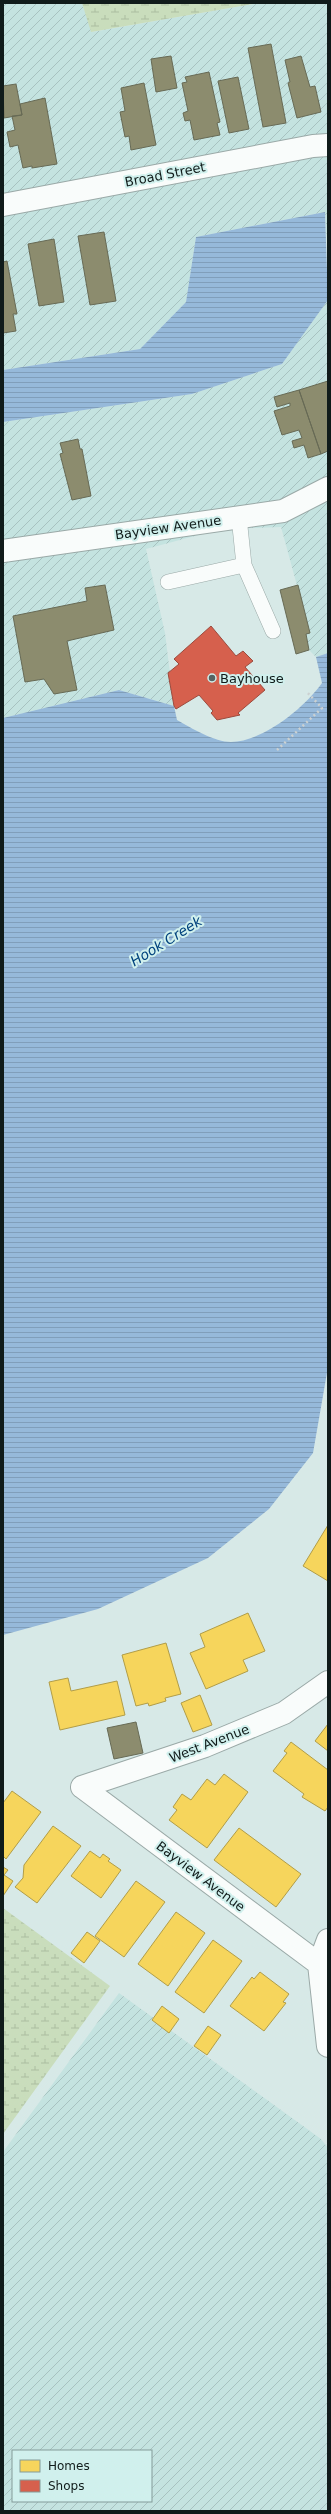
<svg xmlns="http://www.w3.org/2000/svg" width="331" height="2514" viewBox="0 0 331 2514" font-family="'DejaVu Sans',sans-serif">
<defs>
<pattern id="industrial-furrows" width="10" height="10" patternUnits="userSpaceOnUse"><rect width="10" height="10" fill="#c4e3e0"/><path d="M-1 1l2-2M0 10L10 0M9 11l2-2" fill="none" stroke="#a7c2c0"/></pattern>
<pattern id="wetland-marsh" width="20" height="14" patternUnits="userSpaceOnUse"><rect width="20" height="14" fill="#c9ddbc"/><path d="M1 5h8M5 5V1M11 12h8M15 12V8" fill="none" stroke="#acbda1"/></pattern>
<pattern id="water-rules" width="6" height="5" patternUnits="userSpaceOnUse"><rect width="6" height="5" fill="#96b9da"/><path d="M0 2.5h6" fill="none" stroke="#809eba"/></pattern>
</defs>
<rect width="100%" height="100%" fill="#d7e9e7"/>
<path fill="url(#industrial-furrows)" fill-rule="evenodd" d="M 3,3 L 82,3 L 92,32 L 259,3 L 328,3 L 328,257 L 325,212 L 196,237 L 186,302 L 140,349 L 3,370 Z
M 328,300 L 328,653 L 316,657 L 309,650 L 306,634 L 310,633 L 281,527 L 221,529 L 146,549 L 165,633 L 174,706 L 119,690 L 3,718 L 3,422 L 192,394 L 282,364 Z
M 119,1993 L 321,2139 L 328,2148 L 328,2511 L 3,2511 L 3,2152 ZM 13,2451 L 151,2451 L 151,2501 L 13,2501 Z"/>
<path fill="url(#wetland-marsh)" d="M 82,3 L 259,3 L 91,32 Z
M 3,1908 L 110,1986 L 3,2134 Z"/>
<path fill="url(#water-rules)" d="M 325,212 L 328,300 L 282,364 L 192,394 L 3,422 L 3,370 L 140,349 L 186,302 L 196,237 Z
M 328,653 L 328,1367 L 313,1453 L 269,1509 L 208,1558 L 98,1609 L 3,1635 L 3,718 L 119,690 L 174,706 L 177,720 C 191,728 215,742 231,742 C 264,741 304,708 322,683 L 316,657 Z"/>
<path fill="#f6d55c" stroke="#b19d48" d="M 328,1525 L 328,1581 L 303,1566 Z
M 248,1613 L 265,1651 L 243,1660 L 248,1671 L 206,1689 L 190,1653 L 205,1647 L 200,1634 Z
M 166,1643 L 181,1694 L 165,1698 L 166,1701 L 149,1706 L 148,1703 L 136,1706 L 122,1655 Z
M 68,1678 L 71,1691 L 117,1681 L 125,1715 L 60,1730 L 49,1682 Z
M 200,1695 L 212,1725 L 193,1732 L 181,1703 Z
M 328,1724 L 328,1751 L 315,1741 Z
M 291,1742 L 328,1770 L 328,1807 L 325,1811 L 302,1797 L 304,1794 L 273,1771 L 287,1753 L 284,1751 Z
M 224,1774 L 248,1792 L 207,1848 L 169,1820 L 177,1810 L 173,1807 L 182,1794 L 191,1800 L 207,1779 L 215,1785 Z
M 12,1791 L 41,1812 L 6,1859 L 3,1856 L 3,1803 Z
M 53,1826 L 81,1846 L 37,1903 L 15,1887 L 23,1878 L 24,1865 Z
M 239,1828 L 301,1874 L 276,1907 L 214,1860 Z
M 90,1851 L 100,1858 L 103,1854 L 110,1859 L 108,1861 L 121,1870 L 101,1898 L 71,1876 Z
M 3,1867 L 8,1870 L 4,1875 L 13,1881 L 3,1896 Z
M 136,1881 L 165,1902 L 124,1957 L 95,1936 Z
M 176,1912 L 205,1933 L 168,1986 L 138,1964 Z
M 87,1932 L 100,1941 L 84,1963 L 71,1953 Z
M 213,1940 L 242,1961 L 204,2013 L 175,1992 Z
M 260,1972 L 289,1994 L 283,2002 L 286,2003 L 264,2031 L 230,2006 L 252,1977 L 254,1979 Z
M 162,2006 L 179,2019 L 169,2033 L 152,2020 Z
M 208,2026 L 221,2035 L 207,2055 L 194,2046 Z"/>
<path fill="#d6604d" stroke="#9b4b3e" d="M 211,626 L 236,656 L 243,651 L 253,661 L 245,667 L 265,690 L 238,713 L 240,715 L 217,720 L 211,713 L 213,711 L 199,695 L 176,709 L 174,706 L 168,673 L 179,664 L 174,659 Z"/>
<path fill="#8c8c6e" stroke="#676a55" d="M 271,44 L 286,123 L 263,127 L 248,48 Z
M 171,56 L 177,88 L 156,92 L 151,59 Z
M 301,56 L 310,87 L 315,86 L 321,112 L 297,118 L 288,83 L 290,82 L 285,60 Z
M 209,72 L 220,122 L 217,123 L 220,135 L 194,140 L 190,120 L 185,121 L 183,113 L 188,111 L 182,83 L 187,82 L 185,77 Z
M 238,77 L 249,129 L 229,133 L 218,81 Z
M 144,83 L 156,145 L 131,150 L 129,136 L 125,137 L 120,112 L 125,111 L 121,88 Z
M 16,84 L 22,115 L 4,118 L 3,86 Z
M 45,98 L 57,164 L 32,168 L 32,166 L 23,168 L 18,145 L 10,147 L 7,132 L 15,130 L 12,116 L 22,115 L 20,104 Z
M 104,232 L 116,301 L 90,305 L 78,236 Z
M 54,239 L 64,302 L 39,306 L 28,244 Z
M 7,261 L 17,314 L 13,314 L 16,331 L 3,333 L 3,262 Z
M 328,381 L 328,451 L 321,454 L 299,390 Z
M 299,390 L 321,454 L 308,458 L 304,445 L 294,448 L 292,441 L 302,438 L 299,430 L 282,435 L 274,411 L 290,406 L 290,403 L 277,407 L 274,397 Z
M 78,439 L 80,449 L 82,449 L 91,496 L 72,500 L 60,454 L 63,453 L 60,443 Z
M 105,585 L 114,630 L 67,641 L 77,690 L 54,694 L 44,679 L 25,682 L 13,616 L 87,601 L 85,588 Z
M 298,585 L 310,633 L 306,634 L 309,650 L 296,654 L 280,590 Z
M 136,1722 L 143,1753 L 114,1759 L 107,1728 Z"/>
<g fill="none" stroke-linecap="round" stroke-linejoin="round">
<defs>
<path id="lane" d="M 244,565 L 273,631
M 168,582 L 244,565 L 239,517"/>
<path id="street" d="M 3,205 L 313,146 L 328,145
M 3,551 L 283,511 L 328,488
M 82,1787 L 319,1964
M 82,1787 L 205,1746 L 284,1713 L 328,1682
M 328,1940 L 319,1964 L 328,2046"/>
</defs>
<use href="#lane" stroke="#9aa9a7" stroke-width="16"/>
<use href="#street" stroke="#9aa9a7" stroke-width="24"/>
<path stroke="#ccd1d1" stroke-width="2.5" stroke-dasharray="2 3" stroke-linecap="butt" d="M 277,750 L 322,708 L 306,691"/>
<use href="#lane" stroke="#f9fcfb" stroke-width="15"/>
<use href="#street" stroke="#f9fcfb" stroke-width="22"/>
</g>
<circle fill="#566362" stroke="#d0f0ed" stroke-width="1.5" cx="212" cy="678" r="4"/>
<g text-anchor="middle" stroke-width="4" stroke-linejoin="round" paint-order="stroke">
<g font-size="13" fill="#101b1a" stroke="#d0f0ed">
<text transform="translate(165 174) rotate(-11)" y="5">Broad Street</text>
<text transform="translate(168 527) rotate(-8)" y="5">Bayview Avenue</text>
<text transform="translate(209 1743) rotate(-21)" y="5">West Avenue</text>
<text transform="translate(201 1876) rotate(37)" y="5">Bayview Avenue</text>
</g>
<g font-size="13" fill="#101b1a" stroke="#d0f0ed" text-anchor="start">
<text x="220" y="683">Bayhouse</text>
</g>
<g font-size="14" font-style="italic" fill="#01427d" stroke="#d0f0ed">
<text transform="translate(166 941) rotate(-32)" y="5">Hook Creek</text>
</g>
</g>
<rect width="331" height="2514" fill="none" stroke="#101b1a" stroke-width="8"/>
<rect x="12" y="2450" width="140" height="52" fill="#d0f0ed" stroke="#839b99"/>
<rect x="20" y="2460" width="20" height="12" fill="#f6d55c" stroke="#839b99"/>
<text x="48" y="2470" font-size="12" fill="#101b1a">Homes</text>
<rect x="20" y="2480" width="20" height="12" fill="#d6604d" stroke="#839b99"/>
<text x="48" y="2490" font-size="12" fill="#101b1a">Shops</text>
</svg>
